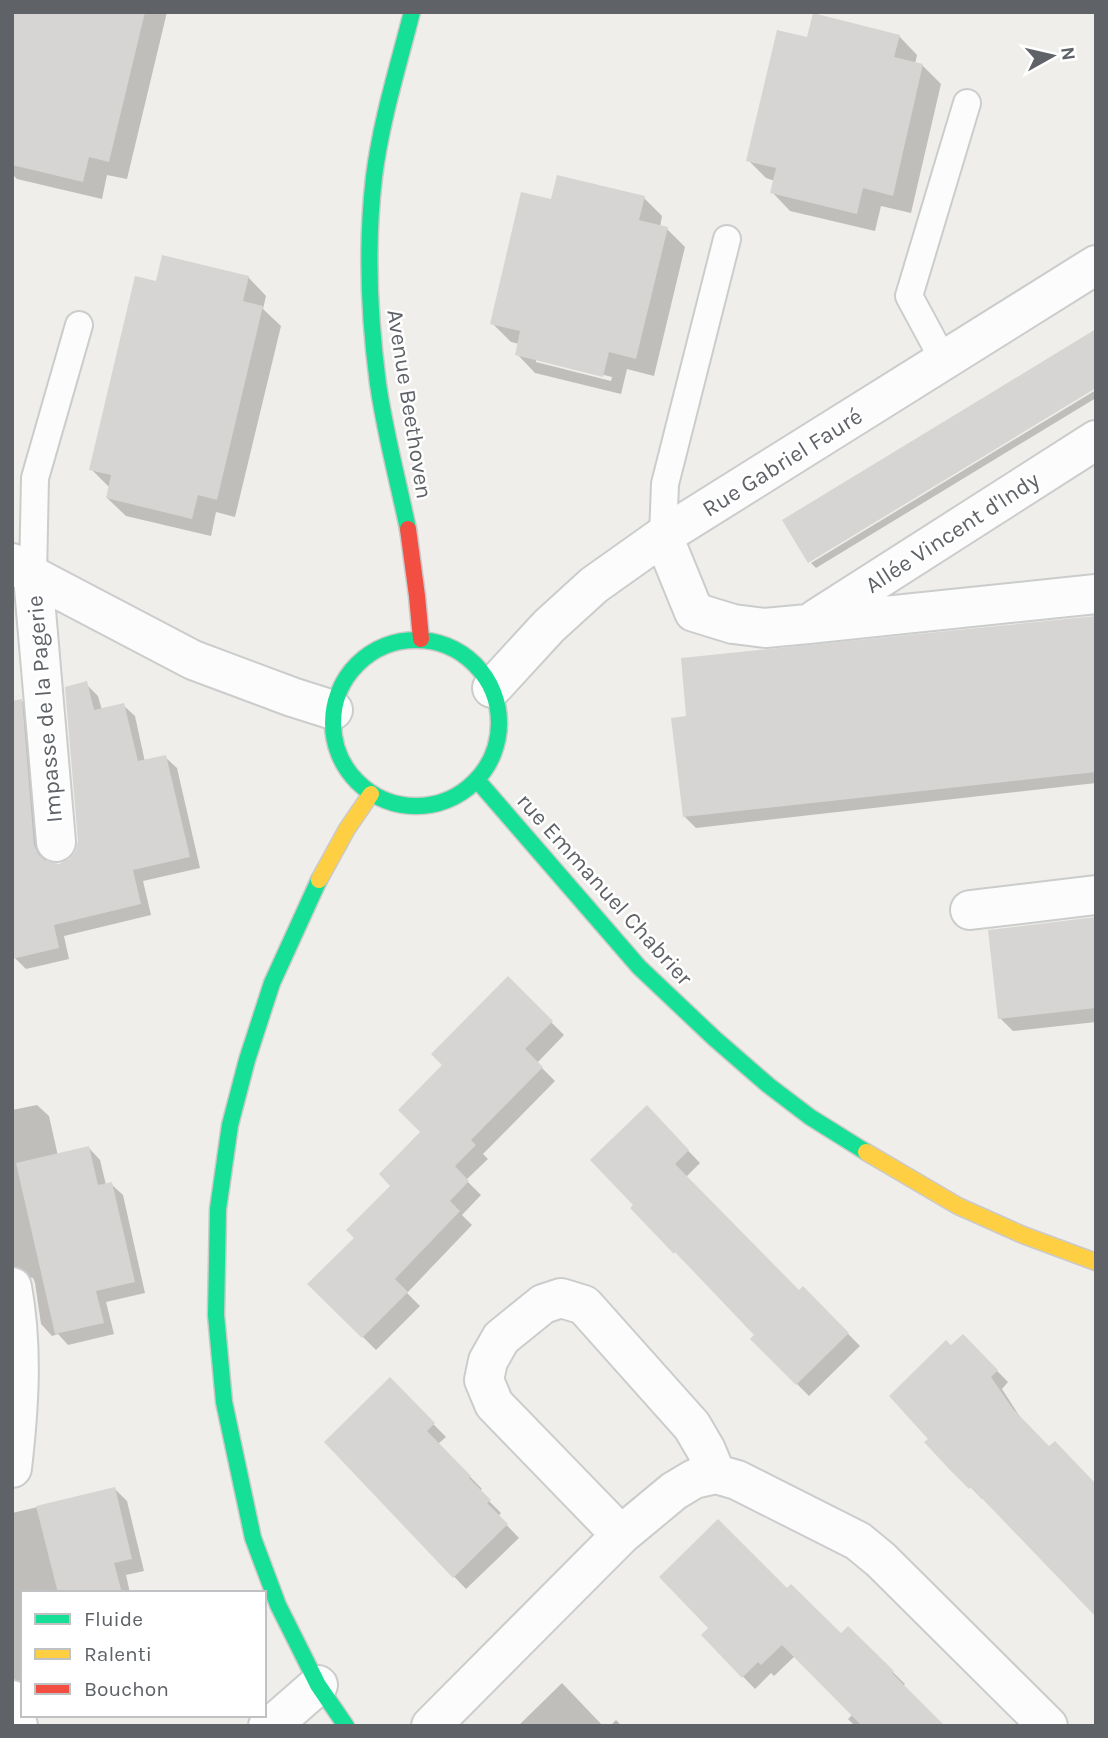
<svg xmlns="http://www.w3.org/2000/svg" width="1108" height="1738" viewBox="0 0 1108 1738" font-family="Karla,sans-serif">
<rect width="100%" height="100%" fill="#efeeea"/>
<path fill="#0003" fill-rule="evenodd" d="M 12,12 L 167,12 L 127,179 L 107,175 L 102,199 L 17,179 L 12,174 Z
M 899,36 L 917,55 L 915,64 L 923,66 L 941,84 L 911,213 L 881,206 L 875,231 L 790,211 L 772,192 L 775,181 L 766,178 L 748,160 L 808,40 Z
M 644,198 L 662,216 L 660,227 L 667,229 L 685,247 L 654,376 L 627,369 L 621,394 L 535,373 L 517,354 L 519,344 L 511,342 L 492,323 L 552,201 ZM 536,358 L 612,377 L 611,381 L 536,362 Z
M 248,277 L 266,296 L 263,309 L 281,326 L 235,517 L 216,512 L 211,536 L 126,516 L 107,498 L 110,488 L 91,469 Z
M 1096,390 L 1096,398 L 816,568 L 811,563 Z
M 1096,618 L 1096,783 L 696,828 L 684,816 Z
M 87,685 L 98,696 L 102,710 L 123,705 L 135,716 L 145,762 L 165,757 L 177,768 L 200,868 L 143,881 L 151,915 L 64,936 L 69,959 L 26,969 L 15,958 L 21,700 L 32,711 L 45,857 L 47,863 L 57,866 L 69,862 L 77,853 L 80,840 Z
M 1096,919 L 1096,1022 L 1013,1031 L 1000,1018 Z
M 508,979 L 564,1035 L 537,1063 L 555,1081 L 483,1154 L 488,1159 L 466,1180 L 481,1195 L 462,1215 L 472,1225 L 407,1293 L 420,1306 L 376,1350 L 310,1284 L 356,1238 L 393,1186 L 423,1132 L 445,1066 Z
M 37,1105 L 49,1116 L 58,1156 L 89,1148 L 100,1160 L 106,1185 L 111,1184 L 123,1195 L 145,1293 L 106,1302 L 114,1334 L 68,1345 L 58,1334 L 52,1336 L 41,1324 L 35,1283 L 33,1278 L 20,1276 L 12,1280 L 12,1110 Z
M 647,1108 L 700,1163 L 686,1177 L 800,1293 L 804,1289 L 860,1346 L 809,1396 L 752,1339 L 756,1335 L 633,1208 Z
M 963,1336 L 1008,1382 L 1002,1389 L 1024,1423 L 982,1499 L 927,1442 L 930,1439 L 951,1347 Z
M 390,1380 L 446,1437 L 438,1444 L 482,1489 L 479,1491 L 501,1513 L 498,1516 L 519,1538 L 466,1589 L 326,1443 Z
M 115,1489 L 127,1501 L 144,1571 L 126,1575 L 130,1593 L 23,1593 L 23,1691 L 12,1695 L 12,1513 Z
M 787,1590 L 841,1635 L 848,1628 L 905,1684 L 903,1686 L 943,1726 L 855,1726 L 848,1719 L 853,1714 L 795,1656 L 774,1676 L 771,1673 L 755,1689 L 703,1635 Z
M 562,1683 L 603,1726 L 518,1726 Z
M 616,1720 L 622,1726 L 610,1726 Z"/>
<path fill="#d6d5d3" d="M 12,12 L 145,12 L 109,162 L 89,157 L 83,182 L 12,165 Z
M 813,13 L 900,35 L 894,57 L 923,64 L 893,196 L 863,188 L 857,214 L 770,193 L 776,168 L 746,161 L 777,30 L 807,37 Z
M 557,175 L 645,196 L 639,220 L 668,227 L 636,359 L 609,352 L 603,377 L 515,355 L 520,331 L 490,324 L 521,192 L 551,199 Z
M 162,255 L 249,276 L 243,301 L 263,306 L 217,500 L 198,495 L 192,519 L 106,498 L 111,475 L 89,470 L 135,276 L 156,281 Z
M 1096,329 L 1096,388 L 808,563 L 782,520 Z
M 1096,616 L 1096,772 L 683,817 L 671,718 L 686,716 L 681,658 Z
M 87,681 L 94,710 L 124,703 L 138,761 L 166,755 L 190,857 L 133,870 L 141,904 L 54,925 L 59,948 L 12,959 L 12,701 L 22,699 L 34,845 L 38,854 L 46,861 L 59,864 L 69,859 L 75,852 L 78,841 L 65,687 Z
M 1096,917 L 1096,1008 L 998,1019 L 988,930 Z
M 508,976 L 553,1021 L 525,1049 L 543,1067 L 471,1140 L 476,1145 L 455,1166 L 469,1181 L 450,1201 L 460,1211 L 395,1279 L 408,1292 L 362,1338 L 307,1284 L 354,1238 L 346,1230 L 390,1186 L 379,1174 L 420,1132 L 398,1110 L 442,1065 L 431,1054 Z
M 647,1105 L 689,1150 L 675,1164 L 799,1290 L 803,1286 L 849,1333 L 796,1385 L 750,1339 L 754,1335 L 675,1252 L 674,1254 L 630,1208 L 633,1205 L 590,1160 Z
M 89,1146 L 98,1185 L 112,1182 L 135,1282 L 96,1291 L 104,1323 L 55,1334 L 16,1163 Z
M 963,1334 L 998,1370 L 991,1377 L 1013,1409 L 1049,1446 L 1055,1441 L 1096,1484 L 1096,1617 L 971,1487 L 969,1489 L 948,1468 L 924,1442 L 928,1439 L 889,1396 L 946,1340 L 951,1345 Z
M 390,1377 L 435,1423 L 427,1431 L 471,1476 L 469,1478 L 491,1500 L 487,1503 L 508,1524 L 453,1578 L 324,1442 Z
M 115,1487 L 132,1559 L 114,1563 L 122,1593 L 58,1593 L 36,1506 Z
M 718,1519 L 787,1588 L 791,1584 L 841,1633 L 848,1626 L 894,1671 L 892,1673 L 945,1726 L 862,1726 L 782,1645 L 761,1665 L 758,1662 L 742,1678 L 701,1635 L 708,1628 L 659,1577 Z"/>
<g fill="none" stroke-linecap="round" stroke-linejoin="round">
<defs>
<path id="lane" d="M 944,361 L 909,296 L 967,103
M 663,536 L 665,484 L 727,239
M 33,576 L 35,478 L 79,325"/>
<path id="street" d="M 663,536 L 694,612 L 733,624 L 765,628 L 808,624 L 1096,594
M 12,563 L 33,576 L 193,660 L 292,697 L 333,710
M 33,576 L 56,842
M 816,619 L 1096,440
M 492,688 L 549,626 L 594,585 L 663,536 L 1096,265
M 970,910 L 1096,895
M 12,1287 C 23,1347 19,1408 12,1468
M 621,1535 L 494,1404 L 484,1380 L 488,1361 L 501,1338 L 543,1304 L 561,1298 L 584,1305 L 692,1426 L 706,1450 L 716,1474
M 12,1700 L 18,1726
M 268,1726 L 278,1720 L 318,1685
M 431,1726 L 621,1535 L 674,1491 L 694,1479 L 716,1474 L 737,1480 L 858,1541 L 881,1560 L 1048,1726"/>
<path id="fast" d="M 408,529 C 398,481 385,433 378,384 C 369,316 366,246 374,177 C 381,121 398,67 412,12
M333 723a83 83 0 1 1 166 0a83 83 0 1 1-166 0Z
M 477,780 L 639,967 L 714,1038 L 768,1085 L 810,1117 L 866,1152
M 319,880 L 272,983 L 247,1060 L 230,1125 L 218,1209 L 216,1315 L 224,1402 L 253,1538 L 278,1605 L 318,1685 L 346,1726"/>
<path id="slow" d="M 319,880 L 347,829 L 371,794
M 866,1152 L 958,1206 L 1023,1235 L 1096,1262"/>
<path id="jam" d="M 408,529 L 417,596 L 421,639"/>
</defs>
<use href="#lane" stroke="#cbcccc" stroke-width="30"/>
<use href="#street" stroke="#cbcccc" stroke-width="42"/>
<use href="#fast" stroke="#cacacb" stroke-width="19"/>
<use href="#slow" stroke="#cacacb" stroke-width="19"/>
<use href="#jam" stroke="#cacacb" stroke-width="19"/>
<use href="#lane" stroke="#fdfcfc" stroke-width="26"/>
<use href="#street" stroke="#fdfcfc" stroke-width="38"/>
<use href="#fast" stroke="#16e098" stroke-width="16"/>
<use href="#slow" stroke="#ffcf43" stroke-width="16"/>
<use href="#jam" stroke="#f24e42" stroke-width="16"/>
</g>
<g text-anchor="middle" stroke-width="5" stroke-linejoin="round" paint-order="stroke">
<g font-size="23" fill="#5f6368" stroke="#fff">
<text transform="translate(410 404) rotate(81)" y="8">Avenue Beethoven</text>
<text transform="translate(782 462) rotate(-32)" y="8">Rue Gabriel Fauré</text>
<text transform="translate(952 532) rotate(-33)" y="8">Allée Vincent d'Indy</text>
<text transform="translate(44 709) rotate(-95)" y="8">Impasse de la Pagerie</text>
<text transform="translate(605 889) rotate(48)" y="8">rue Emmanuel Chabrier</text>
</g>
</g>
<rect width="1108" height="1738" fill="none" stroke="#5f6368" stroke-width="28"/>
<rect x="21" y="1591" width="245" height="126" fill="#ffffff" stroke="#bfc1c3" stroke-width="2"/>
<rect x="35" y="1614" width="35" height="10" fill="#16e098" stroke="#bfc1c3" stroke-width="2"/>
<text x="84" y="1626" font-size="21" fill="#5f6368">Fluide</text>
<rect x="35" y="1649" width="35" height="10" fill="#ffcf43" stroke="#bfc1c3" stroke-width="2"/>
<text x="84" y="1661" font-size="21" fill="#5f6368">Ralenti</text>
<rect x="35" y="1684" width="35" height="10" fill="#f24e42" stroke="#bfc1c3" stroke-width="2"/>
<text x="84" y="1696" font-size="21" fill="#5f6368">Bouchon</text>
<g transform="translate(1052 56) rotate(82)" stroke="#ffffff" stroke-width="5" paint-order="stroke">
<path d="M0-5L12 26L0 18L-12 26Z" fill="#5f6368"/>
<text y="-10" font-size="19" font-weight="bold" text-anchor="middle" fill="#5f6368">N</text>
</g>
</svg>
